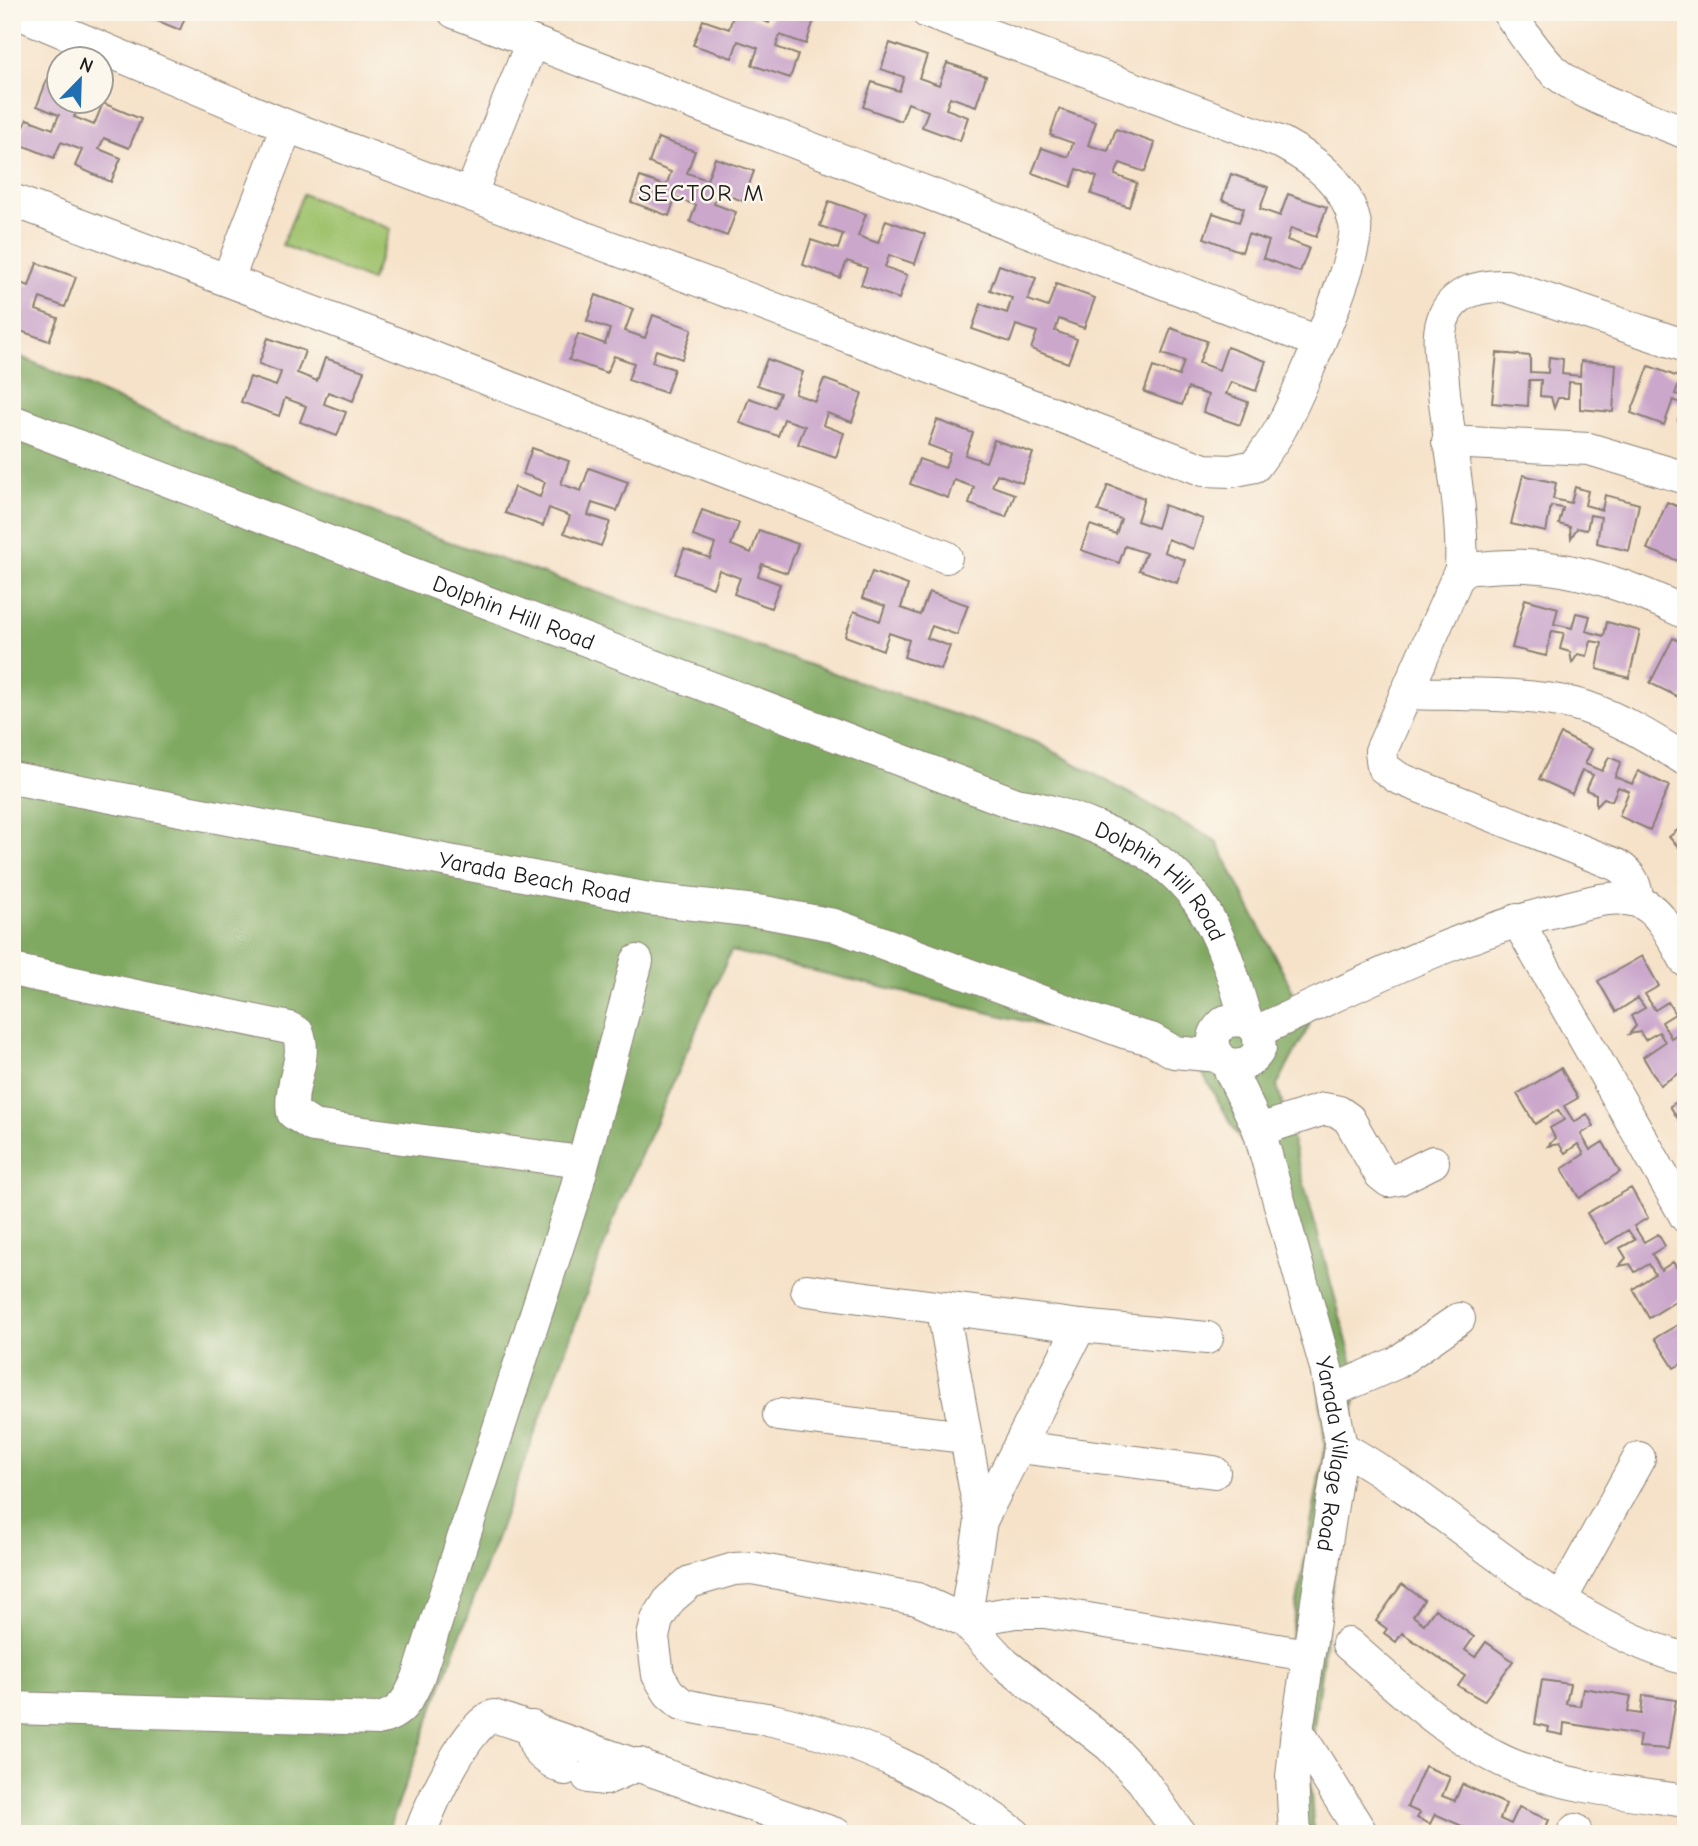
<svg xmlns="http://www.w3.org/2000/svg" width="1698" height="1846" viewBox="0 0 1698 1846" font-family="'Comic Neue',sans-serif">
<rect width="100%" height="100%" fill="#fbf7ec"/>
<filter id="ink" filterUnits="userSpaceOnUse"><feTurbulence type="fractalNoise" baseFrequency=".0143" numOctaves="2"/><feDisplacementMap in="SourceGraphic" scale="14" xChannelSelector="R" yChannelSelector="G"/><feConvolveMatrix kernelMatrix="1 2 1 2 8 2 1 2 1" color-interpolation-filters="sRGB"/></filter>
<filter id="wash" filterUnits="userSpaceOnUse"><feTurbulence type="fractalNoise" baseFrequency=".00686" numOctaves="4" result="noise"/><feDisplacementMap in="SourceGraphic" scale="28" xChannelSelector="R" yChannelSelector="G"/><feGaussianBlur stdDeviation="1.57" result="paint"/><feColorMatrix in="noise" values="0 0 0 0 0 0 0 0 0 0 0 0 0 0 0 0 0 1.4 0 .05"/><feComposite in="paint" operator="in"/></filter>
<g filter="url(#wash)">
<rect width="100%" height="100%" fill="#f6e2c9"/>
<path fill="#9fc26c" stroke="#5e6f44" stroke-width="2" d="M 303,194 L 391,229 L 371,281 L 282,245 Z"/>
<path fill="#7fa860" stroke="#4e623e" stroke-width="2" d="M 12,353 L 409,528 L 1038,743 L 1216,841 L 1310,1025 L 1277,1085 L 1358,1382 L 1309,1767 L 1314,1834 L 1286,1834 L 1280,1699 L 1325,1445 L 1311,1314 L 1246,1150 L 1202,1072 L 1145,1050 L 731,951 L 621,1200 L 387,1834 L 12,1834 Z"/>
<g id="blocks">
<path fill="#cba7cc" d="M 145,12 L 187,12 L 180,30 L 143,15 Z
M 734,12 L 750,12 L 749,16 L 769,23 L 773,12 L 816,14 L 806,44 L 780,35 L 776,47 L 798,55 L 790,78 L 752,65 L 758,48 L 738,41 L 732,58 L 693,45 L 703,20 L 729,29 Z
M 890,43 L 927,56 L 919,78 L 939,85 L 947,63 L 986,76 L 976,106 L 950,97 L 946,109 L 968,117 L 960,141 L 922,127 L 928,111 L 908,103 L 901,121 L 863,107 L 872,82 L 899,91 L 904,77 L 881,69 Z
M 47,80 L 60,86 L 60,102 L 81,102 L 74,117 L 94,125 L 103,103 L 141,119 L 129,148 L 104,138 L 99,149 L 121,158 L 111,182 L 75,166 L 82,150 L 61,142 L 54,158 L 17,143 L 27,119 L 53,129 L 59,115 L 37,106 Z
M 1059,109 L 1096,122 L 1088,145 L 1108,151 L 1116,129 L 1155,143 L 1145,172 L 1120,163 L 1115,175 L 1137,183 L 1129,207 L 1091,194 L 1097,177 L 1077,169 L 1071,187 L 1032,173 L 1042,148 L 1068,157 L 1073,143 L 1050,135 Z
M 658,138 L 695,151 L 687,173 L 707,180 L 715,158 L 754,171 L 743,201 L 718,192 L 714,204 L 736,212 L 727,236 L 690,222 L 696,205 L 675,198 L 669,216 L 631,202 L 640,177 L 666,186 L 671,172 L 649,163 Z
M 1231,174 L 1268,187 L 1260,209 L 1280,216 L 1288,194 L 1327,207 L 1316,237 L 1291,228 L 1287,240 L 1309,248 L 1300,272 L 1263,258 L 1269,241 L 1248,234 L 1242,252 L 1204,238 L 1213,213 L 1239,222 L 1244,208 L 1222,200 Z
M 829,201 L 866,214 L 858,236 L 878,243 L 886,220 L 925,234 L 915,264 L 889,255 L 885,267 L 907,275 L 899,299 L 861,285 L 867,268 L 847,261 L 840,278 L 803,265 L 811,240 L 838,249 L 843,234 L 820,226 Z
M 37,263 L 76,277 L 65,307 L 40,298 L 36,310 L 58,318 L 49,341 L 12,328 L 18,311 L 12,309 L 12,280 L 29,286 Z
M 999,265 L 1036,278 L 1028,300 L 1048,307 L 1056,284 L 1095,298 L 1084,328 L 1059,319 L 1055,331 L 1077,339 L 1068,363 L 1031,349 L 1037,332 L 1016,325 L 1010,342 L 972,329 L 981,304 L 1007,313 L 1012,298 L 990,290 Z
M 596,295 L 633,309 L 625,331 L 645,338 L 653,315 L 692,329 L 682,359 L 656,350 L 652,362 L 674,369 L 666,393 L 628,380 L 634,363 L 614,356 L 607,373 L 569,360 L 578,334 L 605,344 L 610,329 L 587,321 Z
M 1171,328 L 1207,341 L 1199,363 L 1219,370 L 1227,347 L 1266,361 L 1256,391 L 1231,382 L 1226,394 L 1248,402 L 1240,425 L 1203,412 L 1208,395 L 1188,388 L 1182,405 L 1144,392 L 1153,367 L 1179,376 L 1184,361 L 1162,354 Z
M 268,338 L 305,351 L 297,373 L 317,381 L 325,358 L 364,371 L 353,401 L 328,392 L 324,404 L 346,412 L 337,436 L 300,422 L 306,406 L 285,398 L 279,416 L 241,402 L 250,377 L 276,386 L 281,372 L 259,364 Z
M 1497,353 L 1530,356 L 1530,372 L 1548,373 L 1549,357 L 1563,359 L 1562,374 L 1580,376 L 1581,361 L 1616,364 L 1613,412 L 1580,409 L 1580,383 L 1569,382 L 1568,398 L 1558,398 L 1554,408 L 1551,397 L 1540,396 L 1541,380 L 1529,380 L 1528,406 L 1492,403 Z
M 767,359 L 803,372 L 795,394 L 815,401 L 824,379 L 862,393 L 852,422 L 827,413 L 823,425 L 844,433 L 836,457 L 798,444 L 805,426 L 784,419 L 778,436 L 740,423 L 749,398 L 775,407 L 780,393 L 757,385 Z
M 1649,366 L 1681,378 L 1675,394 L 1686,397 L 1686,422 L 1678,420 L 1684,404 L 1673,400 L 1664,425 L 1631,413 Z
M 937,420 L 973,433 L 965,455 L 986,462 L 994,440 L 1033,453 L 1022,483 L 997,474 L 992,486 L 1015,494 L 1006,517 L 969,504 L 974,487 L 954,480 L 948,498 L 910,484 L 919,459 L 945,468 L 950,453 L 928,445 Z
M 532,448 L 569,461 L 561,484 L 581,491 L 589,468 L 628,482 L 617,511 L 592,503 L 588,515 L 610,522 L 601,546 L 564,533 L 570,516 L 549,508 L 543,526 L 505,513 L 514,487 L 540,497 L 545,482 L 523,474 Z
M 1523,475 L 1556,483 L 1553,499 L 1571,503 L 1575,487 L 1588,491 L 1585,505 L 1602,510 L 1605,495 L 1639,504 L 1629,551 L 1597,543 L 1601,517 L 1590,515 L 1587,530 L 1577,528 L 1571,538 L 1570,527 L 1559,524 L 1563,508 L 1551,506 L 1546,532 L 1511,524 Z
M 1108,485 L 1144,498 L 1137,521 L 1157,528 L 1164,505 L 1203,519 L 1193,549 L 1168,539 L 1164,552 L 1185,560 L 1177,583 L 1139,570 L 1146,553 L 1125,546 L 1119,563 L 1081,550 L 1090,525 L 1116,534 L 1121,519 L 1098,511 Z
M 1667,502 L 1686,510 L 1686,548 L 1681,562 L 1647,549 Z
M 702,510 L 739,523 L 731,545 L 751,553 L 759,530 L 798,544 L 787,573 L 762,564 L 758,576 L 780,584 L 771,608 L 734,594 L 740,578 L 719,570 L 713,588 L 675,574 L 684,549 L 710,558 L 715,544 L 693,536 Z
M 872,572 L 908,585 L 901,608 L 920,615 L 929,592 L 968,605 L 957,635 L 932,626 L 927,638 L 950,646 L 941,670 L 904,657 L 909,640 L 889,633 L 883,650 L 845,636 L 854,611 L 880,621 L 885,606 L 862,598 Z
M 1525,599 L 1558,608 L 1554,624 L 1572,628 L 1576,613 L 1590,616 L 1586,631 L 1604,636 L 1607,622 L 1640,631 L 1629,678 L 1597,669 L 1602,643 L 1591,641 L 1587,656 L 1578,654 L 1572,663 L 1570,652 L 1560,649 L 1564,633 L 1552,631 L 1546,656 L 1512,648 Z
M 1673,638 L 1686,645 L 1686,691 L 1682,699 L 1650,683 Z
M 1561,734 L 1592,749 L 1585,764 L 1602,771 L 1609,757 L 1621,762 L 1615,777 L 1632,784 L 1638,771 L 1669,786 L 1650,830 L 1619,816 L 1629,791 L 1618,787 L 1612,801 L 1604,798 L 1596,806 L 1596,794 L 1586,790 L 1593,775 L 1582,770 L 1572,794 L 1539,779 Z
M 1686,823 L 1686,855 L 1669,837 Z
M 1642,956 L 1659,986 L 1645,994 L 1655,1010 L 1668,1002 L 1675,1014 L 1662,1022 L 1671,1038 L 1684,1030 L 1686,1033 L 1686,1069 L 1660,1085 L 1643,1057 L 1665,1042 L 1659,1032 L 1645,1040 L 1640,1032 L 1629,1034 L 1636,1026 L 1631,1016 L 1645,1008 L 1638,998 L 1616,1012 L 1598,981 Z
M 1561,1068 L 1578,1098 L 1564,1106 L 1574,1122 L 1587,1114 L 1594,1126 L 1581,1134 L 1590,1150 L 1603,1142 L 1620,1172 L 1579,1198 L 1562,1169 L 1584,1154 L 1578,1144 L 1565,1153 L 1559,1144 L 1548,1146 L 1555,1138 L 1550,1128 L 1564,1120 L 1558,1110 L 1535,1124 L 1517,1094 Z
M 1686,1097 L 1686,1132 L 1670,1106 Z
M 1631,1188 L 1648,1218 L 1634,1226 L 1644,1242 L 1658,1234 L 1665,1246 L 1652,1254 L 1661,1270 L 1673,1262 L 1686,1283 L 1686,1295 L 1649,1318 L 1633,1289 L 1655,1274 L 1649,1264 L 1635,1272 L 1630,1264 L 1619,1266 L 1626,1258 L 1620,1248 L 1635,1240 L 1628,1230 L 1606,1244 L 1587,1213 Z
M 1686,1320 L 1686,1361 L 1674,1368 L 1655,1338 Z
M 1402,1584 L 1424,1600 L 1413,1616 L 1424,1624 L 1435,1609 L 1474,1637 L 1465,1650 L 1475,1657 L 1486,1642 L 1513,1661 L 1484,1701 L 1458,1686 L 1465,1676 L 1402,1633 L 1396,1642 L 1384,1633 L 1387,1629 L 1376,1621 Z
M 1542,1680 L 1570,1684 L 1566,1704 L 1580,1706 L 1583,1688 L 1631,1696 L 1628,1712 L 1641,1714 L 1643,1695 L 1676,1700 L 1668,1749 L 1638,1747 L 1640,1735 L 1564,1723 L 1563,1735 L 1548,1732 L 1549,1727 L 1535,1724 Z
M 1425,1766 L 1450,1777 L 1442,1796 L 1455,1801 L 1462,1784 L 1506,1804 L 1500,1819 L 1511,1824 L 1519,1807 L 1549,1820 L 1543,1834 L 1480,1834 L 1435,1814 L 1430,1824 L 1417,1818 L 1420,1813 L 1407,1807 Z
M 1598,1829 L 1626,1830 L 1626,1834 L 1598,1834 Z"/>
</g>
</g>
<g filter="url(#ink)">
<use href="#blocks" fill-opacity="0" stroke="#897f72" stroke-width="2"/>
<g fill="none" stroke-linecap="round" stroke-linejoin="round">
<defs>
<g id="minor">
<path d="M 16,12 L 287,126 L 1204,470 L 1231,471 L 1255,466 C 1264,453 1275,440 1282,426 C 1298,396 1362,250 1355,224 C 1346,183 1317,162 1282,143 L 927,12"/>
<path d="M 454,12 L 1318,342"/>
<path d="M 1508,12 C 1523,32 1537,56 1556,73 C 1588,100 1647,116 1686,133"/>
<path d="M 471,193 L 532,42"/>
<path d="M 12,200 L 382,338 L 946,557"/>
<path d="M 228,279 L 287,126"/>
<path id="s1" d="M 12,421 L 1016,804 C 1045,808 1070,817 1097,828 C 1198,868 1218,922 1246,1020"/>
<path d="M 1448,442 L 1589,449 L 1686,478"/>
<path d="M 1461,569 C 1482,568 1505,565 1526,566 C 1582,568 1636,589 1686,613"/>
<path d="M 1406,693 C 1456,695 1539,692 1585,707 C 1621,719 1654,740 1686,760"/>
<path id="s2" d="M 12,778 L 649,899 L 764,912 L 834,925 L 1124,1032 L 1151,1039 L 1174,1052 L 1218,1056"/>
<path d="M 1638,901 C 1635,883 1632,875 1617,865 L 1398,778 L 1383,767 L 1381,751 L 1461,569 C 1464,507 1448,444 1443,382 C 1442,367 1438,348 1440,333 C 1444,296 1473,285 1506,286 L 1686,346"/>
<path d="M 1517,920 L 1686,1217"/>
<path d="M 12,970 L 289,1028 L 298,1033 C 308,1059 288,1085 293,1113 L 313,1126 L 581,1162"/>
<path d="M 1258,1031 C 1358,986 1456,934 1563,909 C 1587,903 1612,894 1636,901 C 1661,908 1674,941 1686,961"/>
<path id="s3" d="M 1227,1064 C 1243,1066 1253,1063 1260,1048 L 1258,1031 L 1246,1020 L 1226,1021 C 1208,1035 1211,1051 1227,1064 L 1259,1130 L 1326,1368 L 1341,1447 L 1297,1730 L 1292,1777 L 1295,1834"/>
<path d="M 1259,1130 L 1324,1109 L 1339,1112 L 1349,1119 L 1380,1174 L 1389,1181 L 1399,1179 L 1433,1162"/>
<path d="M 807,1290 L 1080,1326 L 1207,1338"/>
<path d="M 943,1310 L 981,1521 L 965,1621"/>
<path d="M 1332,1391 L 1396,1363 L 1459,1319"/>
<path d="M 779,1415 L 965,1437"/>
<path d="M 1019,1447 L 1214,1472"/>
<path d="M 1341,1447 C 1458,1512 1555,1622 1686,1659"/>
<path d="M 981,1521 L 1080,1326"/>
<path d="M 1561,1599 L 1639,1458"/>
<path d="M 965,1621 L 1015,1612 L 1045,1612 L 1308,1655"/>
<path d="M 1348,1644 C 1398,1687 1451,1739 1512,1765 C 1566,1787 1629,1793 1686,1801"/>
<path d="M 12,1708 L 377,1719 C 401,1715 409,1699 418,1678 L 575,1193 L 637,961"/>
<path d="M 532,1727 C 533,1752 543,1758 565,1769"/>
<path d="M 1297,1730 L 1362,1834"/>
<path d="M 588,1777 L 605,1779 L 640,1764"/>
<path d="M 420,1834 C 430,1806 467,1723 494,1716 L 836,1834"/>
<path d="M 1015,1834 C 944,1780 860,1739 772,1720 C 742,1714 712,1713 682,1704 L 669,1693 L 658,1675 L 653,1637 L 657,1620 L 670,1599 L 690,1582 L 734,1569 L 752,1568 L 917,1599 L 965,1621 L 1005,1664 L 1110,1746 L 1142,1780 L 1180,1834"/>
<path d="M 1574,1834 L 1575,1830"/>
</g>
</defs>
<use href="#minor" stroke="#897f72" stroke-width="34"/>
<use href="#minor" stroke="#fff" stroke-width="32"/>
</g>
</g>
<g text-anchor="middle" stroke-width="5" stroke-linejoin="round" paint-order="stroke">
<g font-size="23" fill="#1c1c1c" stroke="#fbf7ec">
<text dy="8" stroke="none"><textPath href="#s1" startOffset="537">Dolphin Hill Road</textPath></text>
<text dy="8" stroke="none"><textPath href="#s2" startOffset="532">Yarada Beach Road</textPath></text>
<text dy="8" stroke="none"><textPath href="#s1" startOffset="1244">Dolphin Hill Road</textPath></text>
<text dy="8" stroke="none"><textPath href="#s3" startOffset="553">Yarada Village Road</textPath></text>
</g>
<g font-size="24" letter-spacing="2" fill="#1c1c1c" stroke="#fbf7ec">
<text x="702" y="201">SECTOR M</text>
</g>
</g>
<rect width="1698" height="1846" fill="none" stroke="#fbf7ec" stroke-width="42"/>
<g transform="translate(80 80) rotate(23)"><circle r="33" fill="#fbf7ec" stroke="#a29f99" stroke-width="2"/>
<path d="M0-5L12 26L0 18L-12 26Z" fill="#1f6fb2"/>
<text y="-10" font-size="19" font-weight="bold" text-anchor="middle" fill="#1c1c1c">N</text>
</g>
</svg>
